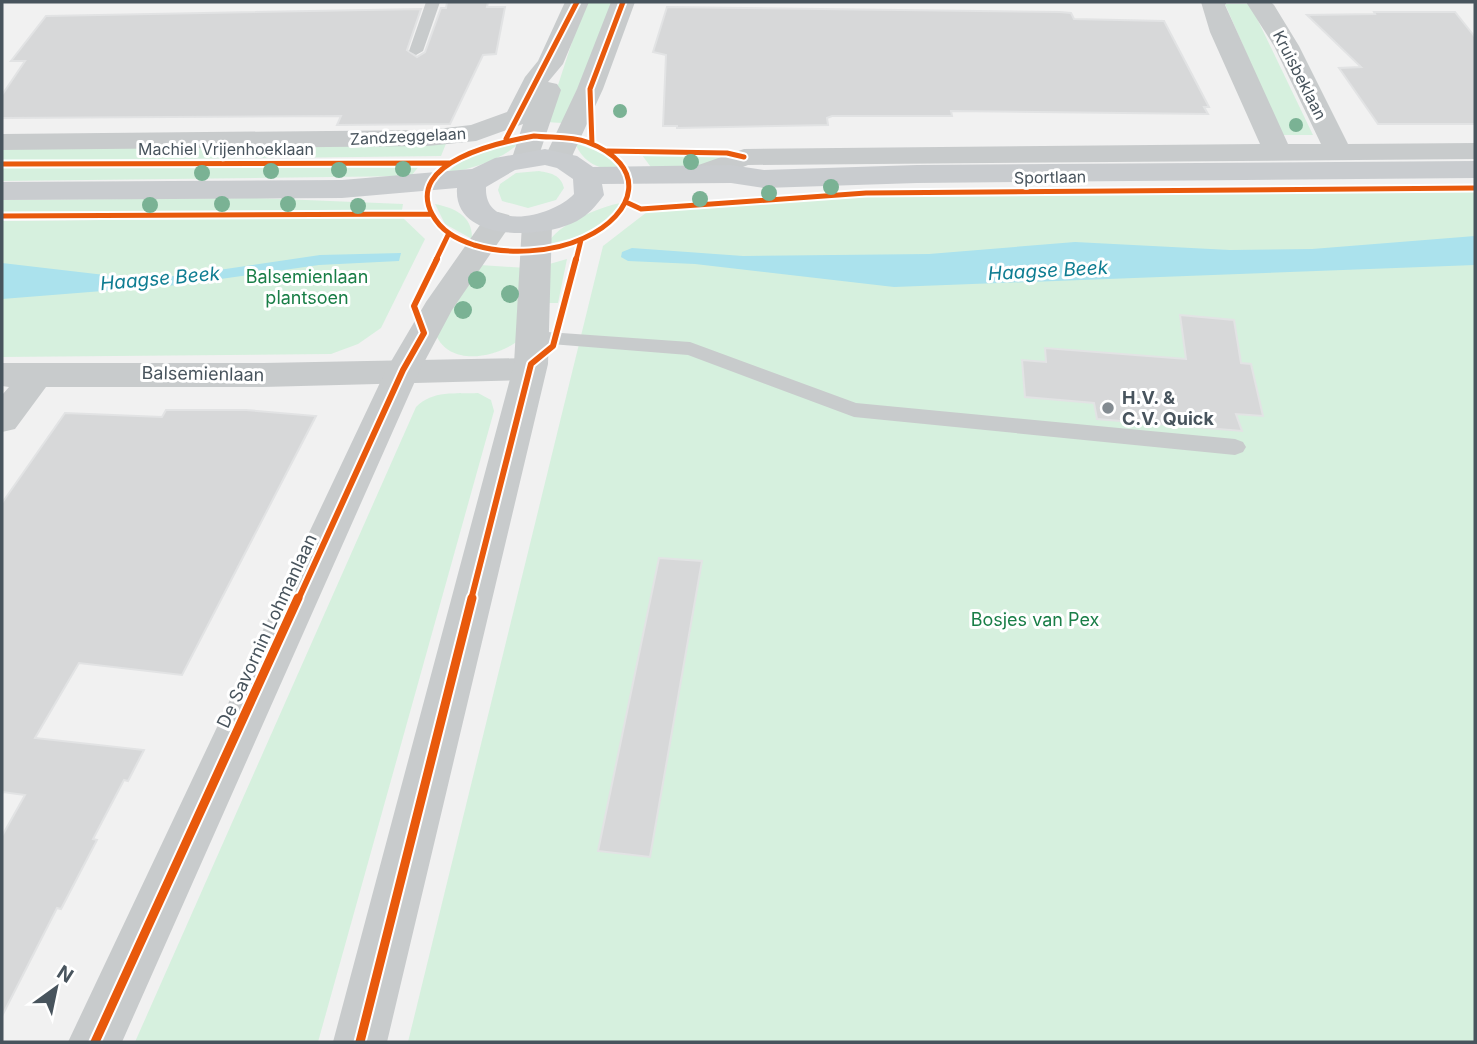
<svg xmlns="http://www.w3.org/2000/svg" width="1477" height="1044" viewBox="0 0 1477 1044" font-family="Inter,sans-serif">
<rect width="100%" height="100%" fill="#f1f1f1"/>
<path fill="#d6f0de" d="M 585,2 L 617,2 L 562,123 L 546,122 Z
M 1225,4 L 1250,4 L 1313,135 L 1282,135 Z
M 522,140 C 504,160 472,168 446,174 C 467,152 493,143 522,140 Z
M 447,141 L 441,156 L 2,161 L 2,147 Z
M 575,143 L 607,155 L 621,171 C 599,169 584,164 575,143 Z
M 642,155 L 728,156 L 693,168 L 653,170 Z
M 420,165 L 411,176 L 2,181 L 2,168 Z
M 539,171 C 551,173 561,175 564,188 L 556,200 L 528,208 L 502,201 L 498,190 L 500,184 L 516,173 Z
M 1475,191 L 1475,1042 L 408,1042 L 603,246 L 647,212 L 847,197 Z
M 257,198 L 403,204 L 402,210 L 2,213 L 2,200 Z
M 621,203 C 609,229 573,239 548,244 C 555,225 602,206 621,203 Z
M 435,204 C 455,208 473,216 472,239 L 445,224 Z
M 402,217 L 425,239 L 381,328 L 358,344 L 331,354 L 2,357 L 2,221 Z
M 567,259 L 558,303 L 547,303 L 546,265 Z
M 480,265 L 526,268 L 519,340 C 496,358 450,367 436,335 Z
M 478,393 L 491,400 L 494,411 L 318,1042 L 135,1042 L 416,407 C 433,390 455,394 478,393 Z"/>
<path fill="#abe2ed" d="M 1475,236 L 1475,265 L 894,287 L 695,264 L 628,261 L 621,257 L 622,252 L 632,248 L 743,256 L 929,254 L 1075,242 L 1230,250 L 1312,249 Z
M 401,253 L 399,261 L 319,265 L 178,285 L 2,299 L 2,263 L 122,277 L 178,276 L 320,255 Z"/>
<path fill="#d7d8d9" stroke="#e2e3e4" stroke-width="2" d="M 447,2 L 488,2 L 487,7 L 505,7 L 496,54 L 483,55 L 450,124 L 337,125 L 341,116 L 2,118 L 2,95 L 25,61 L 11,61 L 46,16 L 421,9 L 407,50 L 417,57 L 425,52 L 441,8 L 446,8 Z
M 667,7 L 1060,12 L 1071,13 L 1074,19 L 1164,21 L 1209,107 L 1204,107 L 1208,114 L 951,111 L 952,116 L 832,116 L 827,118 L 828,125 L 677,128 L 677,126 L 663,126 L 666,55 L 653,52 Z
M 1374,12 L 1455,12 L 1475,37 L 1475,124 L 1378,124 L 1339,68 L 1361,67 L 1307,15 L 1375,14 Z
M 1180,315 L 1234,320 L 1241,363 L 1251,364 L 1263,416 L 1236,414 L 1242,431 L 1097,419 L 1094,403 L 1025,397 L 1022,360 L 1046,362 L 1045,348 L 1186,359 Z
M 166,410 L 246,410 L 316,416 L 182,675 L 79,663 L 35,738 L 144,750 L 128,781 L 124,780 L 93,839 L 97,840 L 61,909 L 57,908 L 2,1016 L 2,836 L 25,795 L 3,792 L 2,795 L 2,503 L 65,413 L 162,417 Z
M 659,558 L 702,561 L 650,857 L 598,851 Z"/>
<g fill="none" stroke-linecap="round" stroke-linejoin="round">
<path fill="#c8cbcc" fill-rule="evenodd" d="M 426,2 L 440,2 L 423,51 L 416,55 L 409,51 Z
M 533,331 L 690,342 L 856,403 L 1235,439 L 1243,442 L 1246,447 L 1243,452 L 1235,455 L 854,417 L 688,355 L 526,342 L 523,337 L 526,332 Z"/>
<path fill="#c8cbcc" fill-rule="evenodd" d="M 565,2 L 589,2 L 563,64 L 548,82 L 557,84 L 561,90 L 536,164 L 526,166 L 516,164 L 512,158 L 523,124 L 476,141 L 428,146 L 2,150 L 2,134 L 428,130 L 471,125 L 507,112 L 525,77 L 538,61 Z
M 611,2 L 635,2 L 603,89 L 568,165 L 558,167 L 548,165 L 544,159 L 577,89 Z
M 1201,2 L 1227,2 L 1225,5 L 1288,144 L 1321,144 L 1274,46 L 1246,2 L 1271,2 L 1274,5 L 1299,46 L 1348,144 L 1475,143 L 1475,159 L 748,165 L 710,180 L 700,183 L 690,180 L 686,174 L 690,168 L 744,149 L 1260,144 L 1210,32 Z
M 529,358 L 541,361 L 546,369 L 541,377 L 529,380 L 263,387 L 46,387 L 15,429 L 2,432 L 2,395 L 9,387 L 2,386 L 2,363 L 263,363 Z"/>
<path fill="#c8cbcc" fill-rule="evenodd" d="M 498,212 L 509,215 L 513,221 L 452,310 L 420,370 L 122,1042 L 68,1042 L 386,370 L 426,302 L 487,215 Z
M 537,215 L 548,218 L 552,224 L 548,364 L 387,1042 L 333,1042 L 514,364 L 522,224 L 526,218 Z"/>
<path fill="#c9cccf" fill-rule="evenodd" d="M 545,149 L 577,156 L 593,167 L 731,165 L 764,170 L 917,165 L 1475,161 L 1475,178 L 917,183 L 764,188 L 731,183 L 602,184 L 604,195 C 596,206 588,215 577,221 C 544,239 453,243 457,188 L 342,198 L 2,200 L 2,182 L 342,180 L 472,169 L 495,158 ZM 545,165 L 557,168 L 573,179 L 574,194 C 554,216 484,234 486,187 L 515,170 Z"/>
<defs>
<path id="cycleway-far2" d="M 534,136 C 551,138 571,136 587,142 C 649,165 637,214 584,238 C 552,253 507,255 474,245 C 456,239 441,231 432,214 C 405,162 500,142 534,136 Z
M 506,139 L 577,2
M 592,144 L 590,89 L 623,2
M 607,151 L 727,153 L 744,157
M 2,164 L 450,163
M 628,203 L 641,209 L 866,193 L 1475,188
M 2,216 L 431,214
M 436,260 L 449,233
M 576,260 L 581,240"/>
<path id="cycleway-far1" d="M 298,600 L 403,370 L 424,333 L 414,306 L 437,259
M 471,600 L 531,364 L 553,346 L 576,259"/>
<path id="cycleway" d="M 95,1042 L 298,598
M 360,1042 L 472,598"/>
</defs>
<use href="#cycleway-far2" stroke="#fff" stroke-width="9"/>
<use href="#cycleway-far1" stroke="#fff" stroke-width="10"/>
<use href="#cycleway" stroke="#fff" stroke-width="13"/>
<use href="#cycleway-far2" stroke="#e8590c" stroke-width="5"/>
<use href="#cycleway-far1" stroke="#e8590c" stroke-width="6"/>
<use href="#cycleway" stroke="#e8590c" stroke-width="9"/>
</g>
<g fill="#7ab294">
<circle cx="620" cy="111" r="7"/>
<circle cx="1296" cy="125" r="7"/>
<circle cx="691" cy="162" r="8"/>
<circle cx="403" cy="169" r="8"/>
<circle cx="339" cy="170" r="8"/>
<circle cx="271" cy="171" r="8"/>
<circle cx="202" cy="173" r="8"/>
<circle cx="831" cy="187" r="8"/>
<circle cx="769" cy="193" r="8"/>
<circle cx="700" cy="199" r="8"/>
<circle cx="222" cy="204" r="8"/>
<circle cx="288" cy="204" r="8"/>
<circle cx="150" cy="205" r="8"/>
<circle cx="358" cy="206" r="8"/>
<circle cx="477" cy="280" r="9"/>
<circle cx="510" cy="294" r="9"/>
<circle cx="463" cy="310" r="9"/>
</g>
<circle fill="#838b91" stroke="#fff" stroke-width="2.5" cx="1108" cy="408" r="7"/>
<g text-anchor="middle" stroke-width="6" stroke-linejoin="round" paint-order="stroke">
<g font-size="16" fill="#48545d" stroke="#fff">
<text transform="translate(1300 75) rotate(63)" y="6">Kruisbeklaan</text>
<text transform="translate(408 136) rotate(-3)" y="6">Zandzeggelaan</text>
<text x="226" y="155">Machiel Vrijenhoeklaan</text>
<text transform="translate(1050 177) rotate(-1)" y="6">Sportlaan</text>
</g>
<g font-size="18" fill="#197e47" stroke="#fff">
<text x="307" y="283">Balsemienlaan<tspan x="307" dy="21">plantsoen</tspan></text>
<text x="1035" y="626">Bosjes van Pex</text>
</g>
<g font-size="18" fill="#48545d" stroke="#fff">
<text transform="translate(203 374) rotate(1)" y="6">Balsemienlaan</text>
<text transform="translate(267 631) rotate(-65)" y="6">De Savornin Lohmanlaan</text>
</g>
<g font-size="18" font-weight="bold" fill="#48545d" stroke="#fff" text-anchor="start">
<text x="1122" y="404">H.V. &amp;<tspan x="1122" dy="21">C.V. Quick</tspan></text>
</g>
<g font-size="19" font-style="italic" fill="#0f7d92" stroke="#fff">
<text transform="translate(1048 270) rotate(-3)" y="7">Haagse Beek</text>
<text transform="translate(160 278) rotate(-5)" y="7">Haagse Beek</text>
</g>
</g>
<rect width="1477" height="1044" fill="none" stroke="#48545d" stroke-width="7"/>
<g transform="translate(56 988) rotate(33)" stroke="#ffffff" stroke-width="5" paint-order="stroke">
<path d="M0-5L12 26L0 18L-12 26Z" fill="#48545d"/>
<text y="-10" font-size="19" font-weight="bold" text-anchor="middle" fill="#48545d">N</text>
</g>
</svg>
